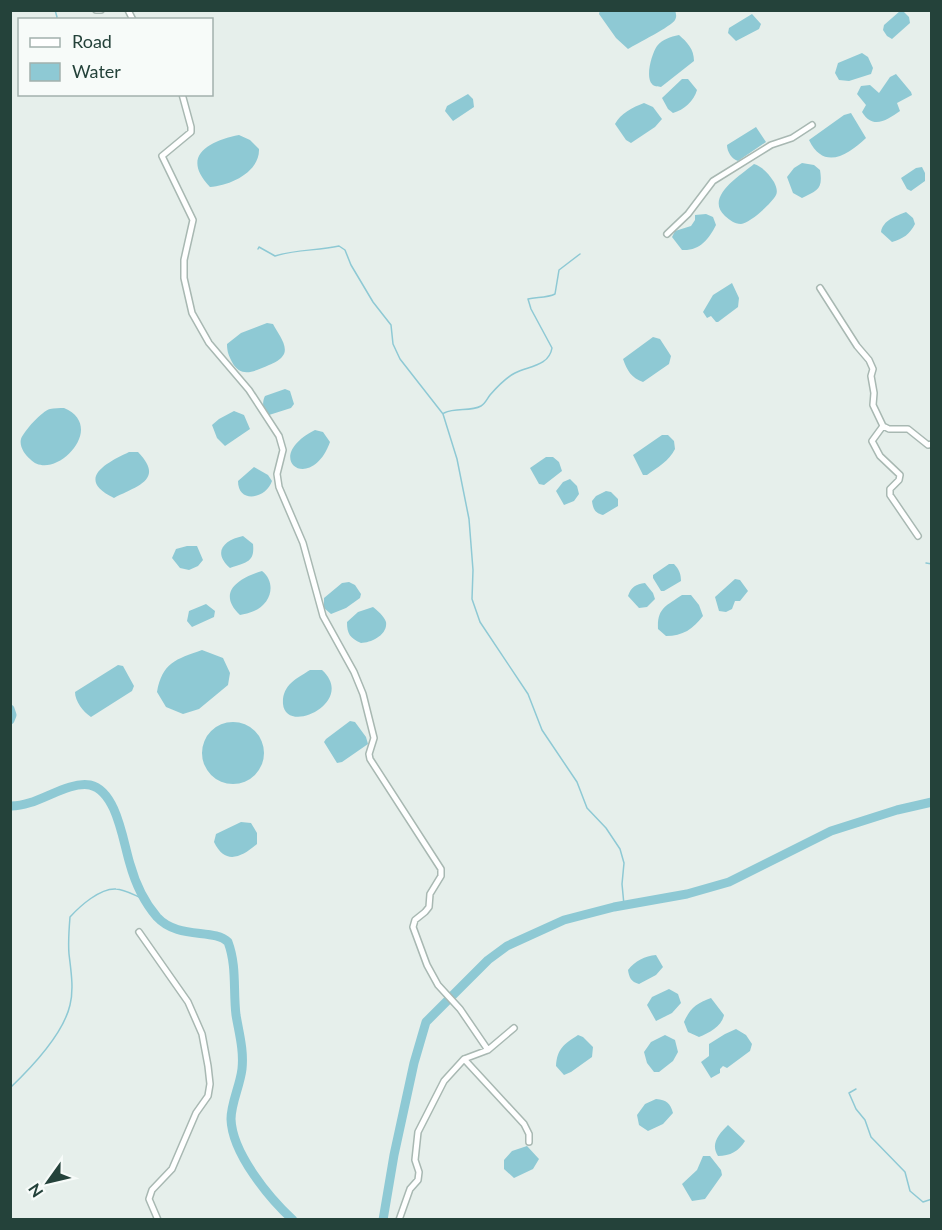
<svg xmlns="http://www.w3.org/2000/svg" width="942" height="1230" viewBox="0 0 942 1230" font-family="Lato,sans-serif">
<rect width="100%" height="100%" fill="#e6efeb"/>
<path fill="#8ec9d4" d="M 600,10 L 675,10 C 676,14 677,16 675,20 C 672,26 636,44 628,49 L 616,38 L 599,14 Z
M 900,11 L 903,11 L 909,17 L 910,23 L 892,39 L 887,36 L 883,30 L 884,25 Z
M 752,14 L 761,24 L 759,29 L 736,41 L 728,33 L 729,28 Z
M 679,35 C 687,42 694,49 694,61 L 661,87 C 658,86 654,87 652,84 C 645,77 652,53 657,46 C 663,39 670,37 679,35 Z
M 862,53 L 868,57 L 873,68 L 871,74 L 849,81 L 839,80 L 835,73 L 838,63 Z
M 896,74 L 911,92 L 912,95 L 897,103 L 900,111 C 887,120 873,130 862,112 L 866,105 L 857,94 L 861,86 L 870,85 L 879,93 L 890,77 Z
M 682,79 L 688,79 L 697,90 C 694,101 684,110 673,113 L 668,109 L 662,98 Z
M 468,94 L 473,99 L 474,107 L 453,121 L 445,111 L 447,106 Z
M 644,103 L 653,107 L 662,119 L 655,127 L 631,143 L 626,140 L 615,124 C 620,114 633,107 644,103 Z
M 851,113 L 866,138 C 848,155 824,171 809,140 L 844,115 Z
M 756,127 L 766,142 L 738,161 C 732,159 727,152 727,145 Z
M 239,135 L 250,140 L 259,149 C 260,172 230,186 210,187 C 180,156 209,141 239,135 Z
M 802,163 L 814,165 L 820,170 C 823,189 818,190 802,198 L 793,193 L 787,177 L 794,168 Z
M 754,164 C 763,167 769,174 774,182 C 776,186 778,191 776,195 C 772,203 750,223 741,224 C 734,224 730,220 725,216 C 704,197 741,175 754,164 Z
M 922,167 L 925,173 L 925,181 L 911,191 L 907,189 L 901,178 L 916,168 Z
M 906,212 L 913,218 L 915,224 C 910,234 903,239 892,242 L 881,232 C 883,220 896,216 906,212 Z
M 706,214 L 713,217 L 716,225 C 709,239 700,251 682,250 L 672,237 L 675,231 L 691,226 L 695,220 L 695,215 Z
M 732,283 L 739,298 L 738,307 L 718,322 L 716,322 L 711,316 L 707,318 L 703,312 L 713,295 Z
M 267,323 L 273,324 C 277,332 288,345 284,354 C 281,360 274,363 269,365 C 255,371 241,379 232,362 C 229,356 227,352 227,344 L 241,333 Z
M 653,337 L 660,339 L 671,356 L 669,364 L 643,382 C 631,378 627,370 623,359 Z
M 285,389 L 290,391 L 294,404 L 291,408 L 269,415 C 262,411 262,402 265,396 Z
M 64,408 C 109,427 53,484 30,459 C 25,455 19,446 21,439 C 24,431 42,411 50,409 C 54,408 60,408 64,408 Z
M 234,411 L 244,415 L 250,429 L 225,446 L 217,438 L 212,425 L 219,419 Z
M 315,430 L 323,432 L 330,442 C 311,495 260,458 315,430 Z
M 662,435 L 668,435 L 674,441 L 675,449 C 669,461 658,467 647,475 L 643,475 L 633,455 Z
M 129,452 L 138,452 C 165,480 137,486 114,498 C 75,479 106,463 129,452 Z
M 546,457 L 553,457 L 559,462 L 562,471 L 544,485 L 539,484 L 530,468 Z
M 254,467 L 268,475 L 272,481 C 266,499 238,504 238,481 Z
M 570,479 L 577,486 L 579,494 L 574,501 L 564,505 L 556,491 L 563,482 Z
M 606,491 L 611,492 L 618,499 L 618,506 L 603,515 C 595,513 593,509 592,501 L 596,496 Z
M 243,536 L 253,544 C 255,563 246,562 230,568 C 212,552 224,540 243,536 Z
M 187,546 L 197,546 L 203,560 L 198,566 L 189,570 L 180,568 L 172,558 L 176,549 Z
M 669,564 L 674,564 C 679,569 681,574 681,581 L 664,591 L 661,591 L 653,578 L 653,575 Z
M 262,571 C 277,583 271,604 254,611 C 250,613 244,614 240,615 C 216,592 239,578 262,571 Z
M 735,579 L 740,580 L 748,591 L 740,601 L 735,601 L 732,609 L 726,612 L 719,611 L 715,597 Z
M 349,582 L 355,585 L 361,594 L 360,598 L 346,608 L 331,614 L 324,608 L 324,598 L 342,583 Z
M 645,583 L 653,593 L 655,599 L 647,607 L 639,608 L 628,596 C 631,587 636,584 645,583 Z
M 682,595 L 691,595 L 699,605 L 703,616 C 693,629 683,636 666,636 L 658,629 C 657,608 666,606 682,595 Z
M 206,604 L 215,611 L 214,617 L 192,627 L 187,621 L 189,611 Z
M 373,607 C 378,611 384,616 386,622 C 388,635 371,643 361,643 C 350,638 347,634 347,622 L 358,612 Z
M 202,650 L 223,658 L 230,673 L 228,685 L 199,709 L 183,714 L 166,707 L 157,692 C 162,663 176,659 202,650 Z
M 118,665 L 123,666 L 134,686 L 132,691 L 91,717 C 83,712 75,701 75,692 Z
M 310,670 L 322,670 C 357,702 286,736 283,704 C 282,685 296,679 310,670 Z
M 350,721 L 355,722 L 366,737 L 368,744 L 342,762 L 337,763 L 324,742 L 326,739 Z
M202 753a31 31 0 1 1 62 0a31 31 0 1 1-62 0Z
M 241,822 L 251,823 L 257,833 L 257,844 C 241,858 225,865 214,842 L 216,834 Z
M 656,955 L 663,967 L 656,975 L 639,984 C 631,982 629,977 628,970 C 635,961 645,956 656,955 Z
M 669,989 L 678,994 L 681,1003 L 672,1013 L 656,1021 L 647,1005 L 652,997 Z
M 711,998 L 724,1015 C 722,1026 709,1033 699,1037 L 688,1032 L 684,1022 C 690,1008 697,1003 711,998 Z
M 736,1029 L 746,1035 L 752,1044 L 750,1051 L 727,1068 L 723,1066 L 720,1069 L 720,1073 L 711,1078 L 701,1062 L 709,1056 L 709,1044 L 725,1034 Z
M 578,1035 L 583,1037 L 593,1047 L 592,1057 L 571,1072 L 564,1075 L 556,1066 C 557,1049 564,1044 578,1035 Z
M 665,1035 L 675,1040 L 678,1052 L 673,1061 L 659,1072 L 654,1072 L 647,1063 L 644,1052 L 651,1042 Z
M 656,1099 C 667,1100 670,1103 673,1113 L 663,1124 L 648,1131 L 639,1125 L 637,1115 L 645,1104 Z
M 728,1125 L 745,1141 C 739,1151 730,1156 718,1156 C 710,1144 719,1134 728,1125 Z
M 527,1146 L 539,1159 L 533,1169 L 514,1178 L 504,1169 L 504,1160 L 512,1151 Z
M 703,1156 L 710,1156 L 721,1170 L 722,1175 L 705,1199 L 692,1201 L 682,1184 L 697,1170 Z"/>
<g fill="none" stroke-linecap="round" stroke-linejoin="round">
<path stroke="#8ec9d4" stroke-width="1.5" d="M 55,10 L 57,17 L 56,20
M 258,249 L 259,247 L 275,256 C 297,249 317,251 339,246 L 345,250 L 351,265 L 373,302 L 391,325 L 393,344 L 400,359 L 443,414 L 457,459 L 469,519 L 473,570 L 472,599 L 480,622 L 528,694 L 542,730 L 577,782 L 587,808 L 606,828 L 620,849 L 624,863 L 622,884 L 624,905
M 444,413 C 456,407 470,412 481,406 C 485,404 487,399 490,395 C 497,387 505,378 515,373 C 529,366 549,366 552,348 L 531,309 L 528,299 C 537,297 547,298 555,294 L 559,270 L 580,254
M 926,563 L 932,564
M 10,1088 C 32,1067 63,1035 70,1005 C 74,989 71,971 69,954 C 68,942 69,929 70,917 C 80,906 100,888 116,889 C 124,889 136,896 144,899
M 856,1089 L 849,1093 L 856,1109 L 865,1120 L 871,1137 L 905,1172 L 910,1191 L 923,1202 L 932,1199"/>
<path stroke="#8ec9d4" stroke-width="9" d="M 10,709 L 12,715 L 10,720
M 10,806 C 37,807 65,781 90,785 C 117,791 123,842 130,864 C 135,882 144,902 157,917 C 178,940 214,928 228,942 C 237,966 233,990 236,1015 C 239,1033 244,1050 242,1069 C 240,1086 231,1103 231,1119 C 232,1153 269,1198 293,1220
M 383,1220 L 394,1155 L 414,1063 L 426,1022 L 488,960 L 507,946 L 564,920 L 614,907 L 687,894 L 729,882 L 831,831 L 897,810 L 932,802"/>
<defs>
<path id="street" d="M 96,10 L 101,10
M 128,10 L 133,20
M 182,94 L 191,127 L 191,132 L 162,156 L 193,220 L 184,260 L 184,278 L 192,313 L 209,343 L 249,390 L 279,436 L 283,450 L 277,474 L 279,487 L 303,543 L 323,616 L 354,672 L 363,694 L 374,738 L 369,754 L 370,759 L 441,869 L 441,876 L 430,894 L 429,907 L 425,912 L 415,920 L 413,927 L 427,965 L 438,985 L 460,1009 L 488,1050
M 667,234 L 688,214 L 713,181 L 771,145 L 792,138 L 812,125
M 820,288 L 857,346 L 869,360 L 873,369 L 871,376 L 874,393 L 873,405 L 883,426 L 889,429 L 908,429 L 928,445 L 932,444
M 883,426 L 872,441 L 880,456 L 900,475 L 899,480 L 890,489 L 890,495 L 918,536
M 139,932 L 188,1002 L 202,1034 L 208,1066 L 210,1084 L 208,1096 L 196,1113 L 172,1169 L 152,1190 L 149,1199 L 158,1220
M 464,1059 L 524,1124 L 529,1134 L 529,1142
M 399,1220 L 410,1189 L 418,1180 L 419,1172 L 415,1160 L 418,1132 L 444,1081 L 464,1059 L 488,1050 L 514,1028"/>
</defs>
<use href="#street" stroke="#a8b8b2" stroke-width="8"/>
<use href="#street" stroke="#fff" stroke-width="5"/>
</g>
<rect width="942" height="1230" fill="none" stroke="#24423a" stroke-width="24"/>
<rect x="18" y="18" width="195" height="78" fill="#f7fbf9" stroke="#a3b1ad" stroke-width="1.5"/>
<rect x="30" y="38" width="30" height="9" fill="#ffffff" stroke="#a3b1ad" stroke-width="1.5"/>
<text x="72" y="48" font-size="18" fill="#24423a">Road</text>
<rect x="30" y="63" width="30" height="18" fill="#8ec9d4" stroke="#a3b1ad" stroke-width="1.5"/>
<text x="72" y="78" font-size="18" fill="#24423a">Water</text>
<g transform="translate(48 1182) rotate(236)" stroke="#f7fbf9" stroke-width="4.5" paint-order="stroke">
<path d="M0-4.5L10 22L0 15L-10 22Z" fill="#24423a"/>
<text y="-9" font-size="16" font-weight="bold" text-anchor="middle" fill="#24423a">N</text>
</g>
</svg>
